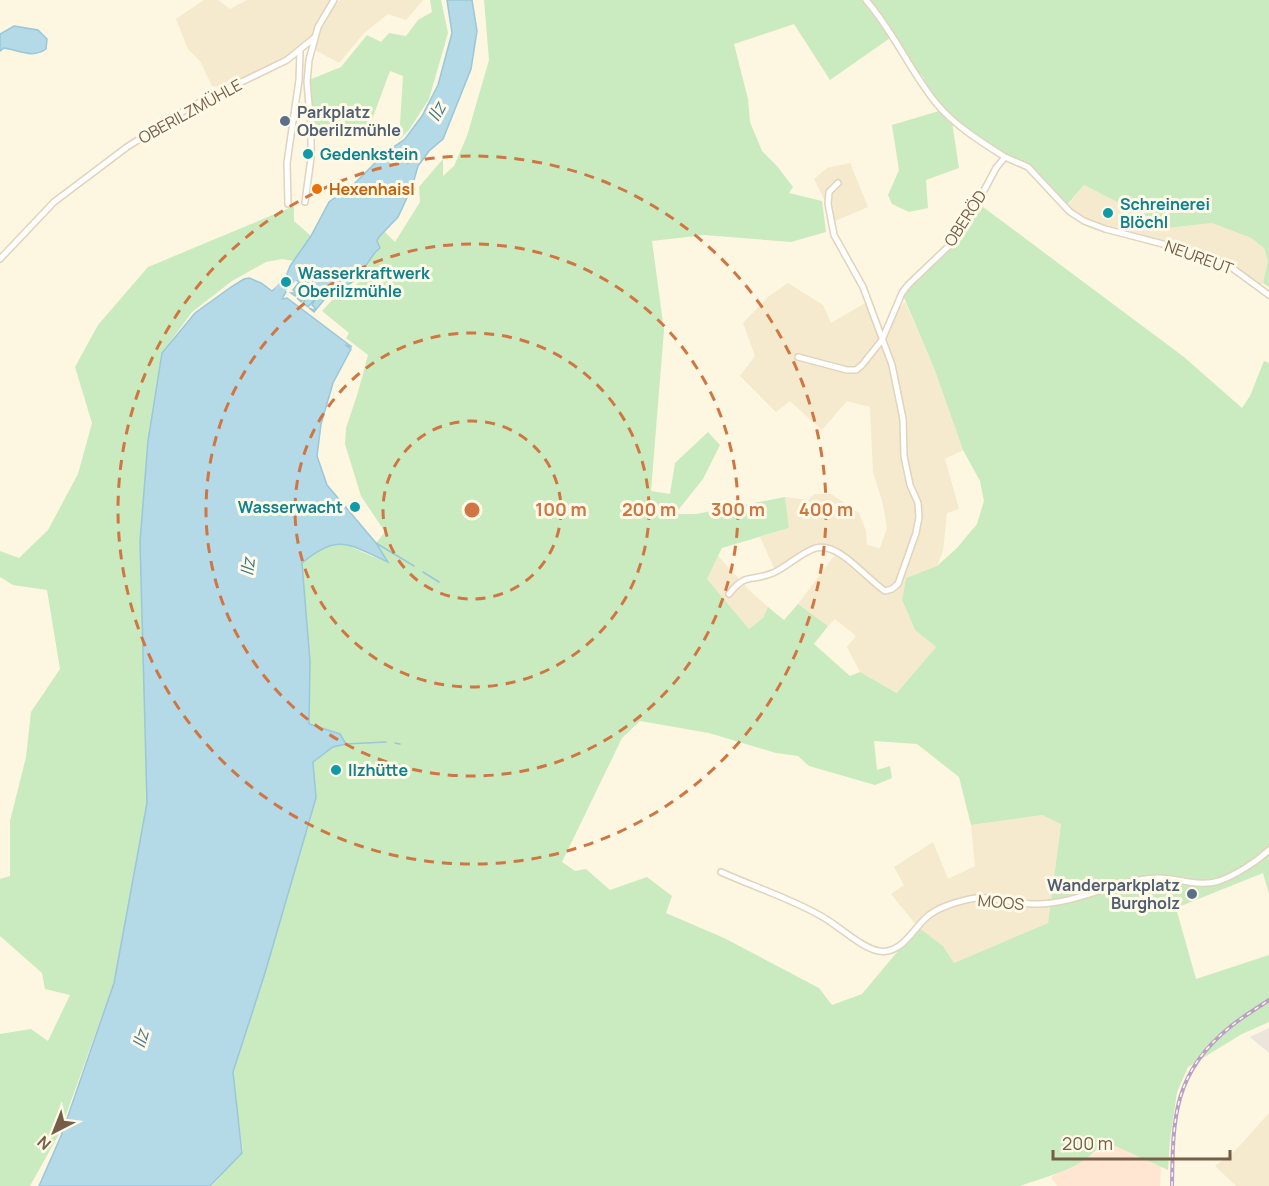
<svg xmlns="http://www.w3.org/2000/svg" width="1269" height="1186" viewBox="0 0 1269 1186" font-family="Manrope,sans-serif">
<rect width="100%" height="100%" fill="#fdf6e0"/>
<path fill="#f5e9ce" d="M 204,0 L 218,0 L 230,9 L 247,0 L 331,0 L 337,4 L 340,0 L 423,0 L 406,20 L 388,14 L 364,33 L 339,63 L 304,44 L 284,60 L 227,88 L 212,86 L 200,61 L 188,49 L 176,19 Z
M 850,163 L 868,207 L 835,221 L 814,179 L 827,168 Z
M 1084,185 L 1168,228 L 1212,223 L 1251,238 L 1264,248 L 1268,261 L 1263,283 L 1259,287 L 1243,275 L 1198,253 L 1094,226 L 1066,208 Z
M 788,283 L 823,305 L 831,323 L 867,302 L 882,339 L 891,317 L 905,302 L 934,368 L 963,450 L 945,459 L 959,509 L 947,513 L 943,551 L 937,566 L 906,578 L 902,600 L 915,630 L 936,647 L 898,693 L 860,672 L 847,647 L 856,636 L 835,619 L 828,626 L 798,604 L 838,551 L 814,548 L 776,572 L 760,537 L 789,528 L 785,497 L 808,500 L 815,494 L 831,494 L 859,513 L 866,531 L 867,545 L 880,548 L 887,528 L 883,504 L 873,472 L 870,407 L 847,401 L 822,430 L 790,401 L 776,412 L 740,376 L 755,356 L 743,323 L 768,297 Z
M 718,556 L 752,593 L 768,607 L 763,618 L 749,629 L 707,579 Z
M 1042,815 L 1061,823 L 1048,923 L 954,963 L 943,946 L 918,927 L 891,894 L 904,885 L 894,867 L 933,842 L 948,879 L 975,866 L 971,825 Z
M 1269,1113 L 1269,1186 L 1236,1186 L 1215,1166 L 1235,1151 Z"/>
<path fill="#fee6d3" d="M 1104,1141 L 1161,1167 L 1160,1186 L 1057,1186 L 1051,1177 L 1095,1153 Z"/>
<path fill="#ebe5dc" d="M 1269,1028 L 1269,1053 L 1250,1037 Z"/>
<path fill="#caebbf" fill-rule="evenodd" d="M 430,0 L 441,0 L 448,33 L 429,99 L 409,130 L 399,140 L 403,76 L 390,71 L 370,125 L 313,126 L 309,80 L 341,67 L 367,35 L 381,42 L 389,33 L 406,36 L 418,20 L 432,12 Z
M 484,0 L 1269,0 L 1269,287 L 1263,283 L 1268,261 L 1264,248 L 1251,238 L 1212,223 L 1168,228 L 1084,185 L 1067,205 L 1040,175 L 1005,157 L 954,121 L 924,85 L 924,78 L 914,69 L 893,36 L 830,80 L 794,24 L 734,44 L 748,99 L 750,122 L 762,151 L 777,166 L 793,187 L 789,193 L 822,201 L 826,232 L 791,242 L 704,235 L 652,241 L 664,330 L 651,491 L 670,494 L 675,463 L 708,432 L 720,445 L 703,479 L 675,514 L 696,514 L 785,497 L 789,528 L 722,548 L 707,579 L 749,629 L 763,618 L 768,607 L 784,620 L 798,604 L 828,626 L 814,644 L 850,676 L 860,672 L 897,693 L 936,647 L 915,630 L 902,600 L 906,578 L 937,566 L 957,548 L 977,524 L 984,501 L 980,481 L 963,450 L 934,368 L 902,293 L 952,243 L 979,204 L 1184,357 L 1242,408 L 1250,396 L 1264,361 L 1269,363 L 1269,894 L 1263,873 L 1176,908 L 1196,979 L 1269,955 L 1269,1022 L 1242,1034 L 1188,1067 L 1177,1092 L 1170,1140 L 1168,1170 L 1104,1141 C 1084,1169 1050,1175 1020,1186 L 212,1186 L 243,1151 L 232,1073 L 265,973 L 316,798 L 313,762 L 340,734 L 309,724 L 310,661 L 302,563 C 345,529 344,549 387,561 L 376,543 L 385,532 L 361,496 L 345,444 L 346,428 L 358,392 L 368,355 L 346,338 L 349,333 L 322,311 L 335,297 L 352,290 L 362,278 L 356,280 L 367,267 L 379,237 L 385,232 L 395,242 L 420,202 L 419,187 L 443,159 L 443,176 L 454,166 L 467,136 L 489,60 ZM 640,721 L 709,733 L 776,753 L 798,756 L 809,766 L 875,785 L 892,778 L 890,766 L 877,770 L 874,741 L 917,744 L 959,777 L 971,825 L 1042,815 L 1061,824 L 1048,923 L 954,963 L 943,946 L 918,927 L 862,994 L 832,1005 L 819,988 L 724,938 L 666,913 L 672,896 L 647,877 L 610,890 L 586,869 L 575,871 L 562,862 L 622,738 Z
M 939,111 L 952,122 L 959,168 L 926,180 L 928,208 L 909,212 L 892,204 L 888,195 L 899,170 L 892,125 Z
M 294,206 L 294,221 L 311,236 L 294,261 L 282,259 L 266,262 L 232,281 L 192,312 L 162,353 L 148,441 L 140,541 L 147,803 L 114,983 L 59,1134 L 30,1186 L 0,1186 L 0,1034 L 31,1029 L 48,1041 L 70,995 L 45,989 L 42,973 L 0,936 L 0,879 L 10,876 L 10,821 L 26,757 L 31,712 L 60,669 L 47,590 L 13,585 L 0,577 L 0,551 L 19,558 L 48,530 L 78,474 L 92,423 L 75,367 L 98,325 L 148,267 Z"/>
<path fill="#b4d9e7" stroke="#9ac7d9" stroke-width="1.5" d="M 447,0 L 472,0 L 477,31 L 471,69 L 443,139 L 429,151 L 418,166 L 412,187 L 398,217 L 379,237 L 377,241 L 380,248 C 362,262 369,278 340,288 L 340,290 L 329,294 L 314,312 L 309,308 L 314,310 L 315,308 L 312,305 L 316,298 L 308,307 L 303,303 L 310,293 L 301,302 L 297,298 L 301,300 L 302,298 L 299,295 L 303,288 L 295,296 L 291,293 L 296,293 L 293,290 L 299,282 L 287,274 L 290,266 L 311,236 L 329,202 L 355,183 L 385,153 L 405,139 L 422,116 L 438,85 L 452,33 Z
M 14,26 L 38,30 L 47,39 L 46,49 C 32,59 19,50 4,48 L 0,51 L 0,34 Z
M 249,278 L 261,283 L 272,291 L 278,286 L 286,292 L 282,299 L 287,298 L 352,347 L 345,345 L 351,349 L 333,383 L 321,424 L 317,456 L 327,485 L 376,543 L 388,562 C 349,545 339,532 302,563 L 310,661 L 309,724 L 340,734 L 346,744 L 333,747 L 313,762 L 316,798 L 265,973 L 233,1072 L 242,1153 L 210,1186 L 39,1186 L 61,1136 L 114,983 L 147,803 L 140,541 L 148,441 L 162,353 L 195,313 L 231,287 L 244,279 Z"/>
<g fill="none" stroke-linecap="round" stroke-linejoin="round">
<path stroke="#9ac7d9" stroke-width="1.5" d="M 376,543 L 414,566
M 423,572 L 439,582
M 395,743 L 400,744
M 345,744 L 386,742"/>
<path stroke="#b4d9e7" stroke-width="10" d="M 276,299 L 281,288 L 302,268"/>
<defs>
<path id="minor" d="M 1005,157 L 1028,167 L 1070,212 L 1084,221 L 1105,229 L 1198,253 L 1228,265 L 1269,295
M 305,202 L 311,158 L 311,128 L 307,82 L 309,60 L 318,27 L 334,0
M 288,204 L 287,163 L 299,80 L 300,51
M 0,259 L 54,202 L 127,147 L 190,107 L 287,60 L 314,38
M 798,357 L 847,370 L 856,370 L 862,365 L 882,340 L 902,293 L 908,285 L 952,243 L 972,213 L 996,168 L 1005,157 C 981,142 954,125 936,103 C 910,71 894,32 866,0
M 729,594 C 746,572 751,582 773,573 C 787,567 798,555 813,549 C 837,539 864,577 885,591 L 892,589 L 898,584 L 916,533 L 919,517 L 918,503 L 910,485 L 904,456 L 903,419 L 892,365 L 863,287 L 834,235 L 828,204 L 829,192 L 838,183
M 721,872 C 754,887 790,898 821,916 C 838,925 861,948 879,951 C 902,955 913,928 928,916 C 939,907 956,902 970,899 C 992,894 1014,905 1037,904 C 1078,904 1115,880 1156,878 C 1178,877 1197,888 1219,881 C 1236,875 1256,862 1269,850"/>
</defs>
<use href="#minor" stroke="#e1d3bc" stroke-width="8"/>
<use href="#minor" stroke="#fff" stroke-width="5"/>
<defs>
<path id="rail" d="M 1172,1186 C 1173,1118 1173,1073 1230,1027 C 1242,1017 1256,1009 1269,1000"/>
</defs>
<use href="#rail" stroke="#ba9fc6" stroke-width="4"/>
<use href="#rail" stroke="#fff9e7" stroke-width="1.5" stroke-dasharray="4.5" stroke-linecap="butt"/>
</g>
<g fill="none" stroke="#cf7642" stroke-width="3" stroke-dasharray="10 8">
<circle cx="472" cy="510" r="89"/>
<circle cx="472" cy="510" r="177"/>
<circle cx="472" cy="510" r="266"/>
<circle cx="472" cy="510" r="354"/>
</g>
<g fill="#5c6f8a" stroke="#fff9e7" stroke-width="2">
<circle cx="285" cy="121" r="6"/>
<circle cx="1192" cy="894" r="6"/>
</g>
<g fill="#0f9aa8" stroke="#fff9e7" stroke-width="2">
<circle cx="308" cy="154" r="6"/>
<circle cx="1108" cy="213" r="6"/>
<circle cx="286" cy="282" r="6"/>
<circle cx="355" cy="507" r="6"/>
<circle cx="336" cy="770" r="6"/>
</g>
<circle fill="#e8710a" stroke="#fff9e7" stroke-width="2" cx="317" cy="189" r="6"/>
<g text-anchor="middle" stroke-width="6" stroke-linejoin="round" paint-order="stroke">
<g font-size="16" fill="#755d47" stroke="#fff9e7">
<text transform="translate(190 111) rotate(-29)" y="6">OBERILZMÜHLE</text>
<text transform="translate(965 218) rotate(-57)" y="6">OBERÖD</text>
<text transform="translate(1199 257) rotate(20)" y="6">NEUREUT</text>
<text transform="translate(1001 902) rotate(5)" y="6">MOOS</text>
</g>
<g font-size="16" font-weight="bold" fill="#4e5e75" stroke="#fff9e7" text-anchor="start">
<text x="297" y="118">Parkplatz<tspan x="297" dy="18">Oberilzmühle</tspan></text>
<text x="1180" y="891" text-anchor="end">Wanderparkplatz<tspan x="1180" dy="18">Burgholz</tspan></text>
</g>
<g font-size="16" font-weight="bold" fill="#0d838f" stroke="#fff9e7" text-anchor="start">
<text x="320" y="160">Gedenkstein</text>
<text x="1120" y="210">Schreinerei<tspan x="1120" dy="18">Blöchl</tspan></text>
<text x="298" y="279">Wasserkraftwerk<tspan x="298" dy="18">Oberilzmühle</tspan></text>
<text x="343" y="513" text-anchor="end">Wasserwacht</text>
<text x="348" y="776">Ilzhütte</text>
</g>
<g font-size="16" font-weight="bold" fill="#c56008" stroke="#fff9e7" text-anchor="start">
<text x="329" y="195">Hexenhaisl</text>
</g>
<g font-size="18" font-style="italic" fill="#427891" stroke="#fff9e7">
<text transform="translate(437 112) rotate(-62)" y="6">Ilz</text>
<text transform="translate(248 567) rotate(-84)" y="6">Ilz</text>
<text transform="translate(141 1039) rotate(-74)" y="6">Ilz</text>
</g>
</g>
<circle cx="472" cy="510" r="9" fill="#cf7642" stroke="#fff9e7" stroke-width="3"/>
<g font-size="18" text-anchor="middle" font-weight="bold" fill="#cf7642" stroke="#fff9e7" stroke-width="6" stroke-linejoin="round" paint-order="stroke">
<text x="561" y="516">100 m</text>
<text x="649" y="516">200 m</text>
<text x="738" y="516">300 m</text>
<text x="826" y="516">400 m</text>
</g>
<g transform="translate(54 1132) rotate(222)" stroke="#fff9e7" stroke-width="4.5" paint-order="stroke">
<path d="M0-4.5L10 22L0 15L-10 22Z" fill="#755d47"/>
<text y="-9" font-size="16" font-weight="bold" text-anchor="middle" fill="#755d47">N</text>
</g>
<path d="M1053 1150v9h177v-9" fill="none" stroke="#755d47" stroke-width="3"/>
<text x="1062" y="1150" font-size="18" fill="#755d47" stroke="#fff9e7" stroke-width="4.5" paint-order="stroke">200 m</text>
</svg>
